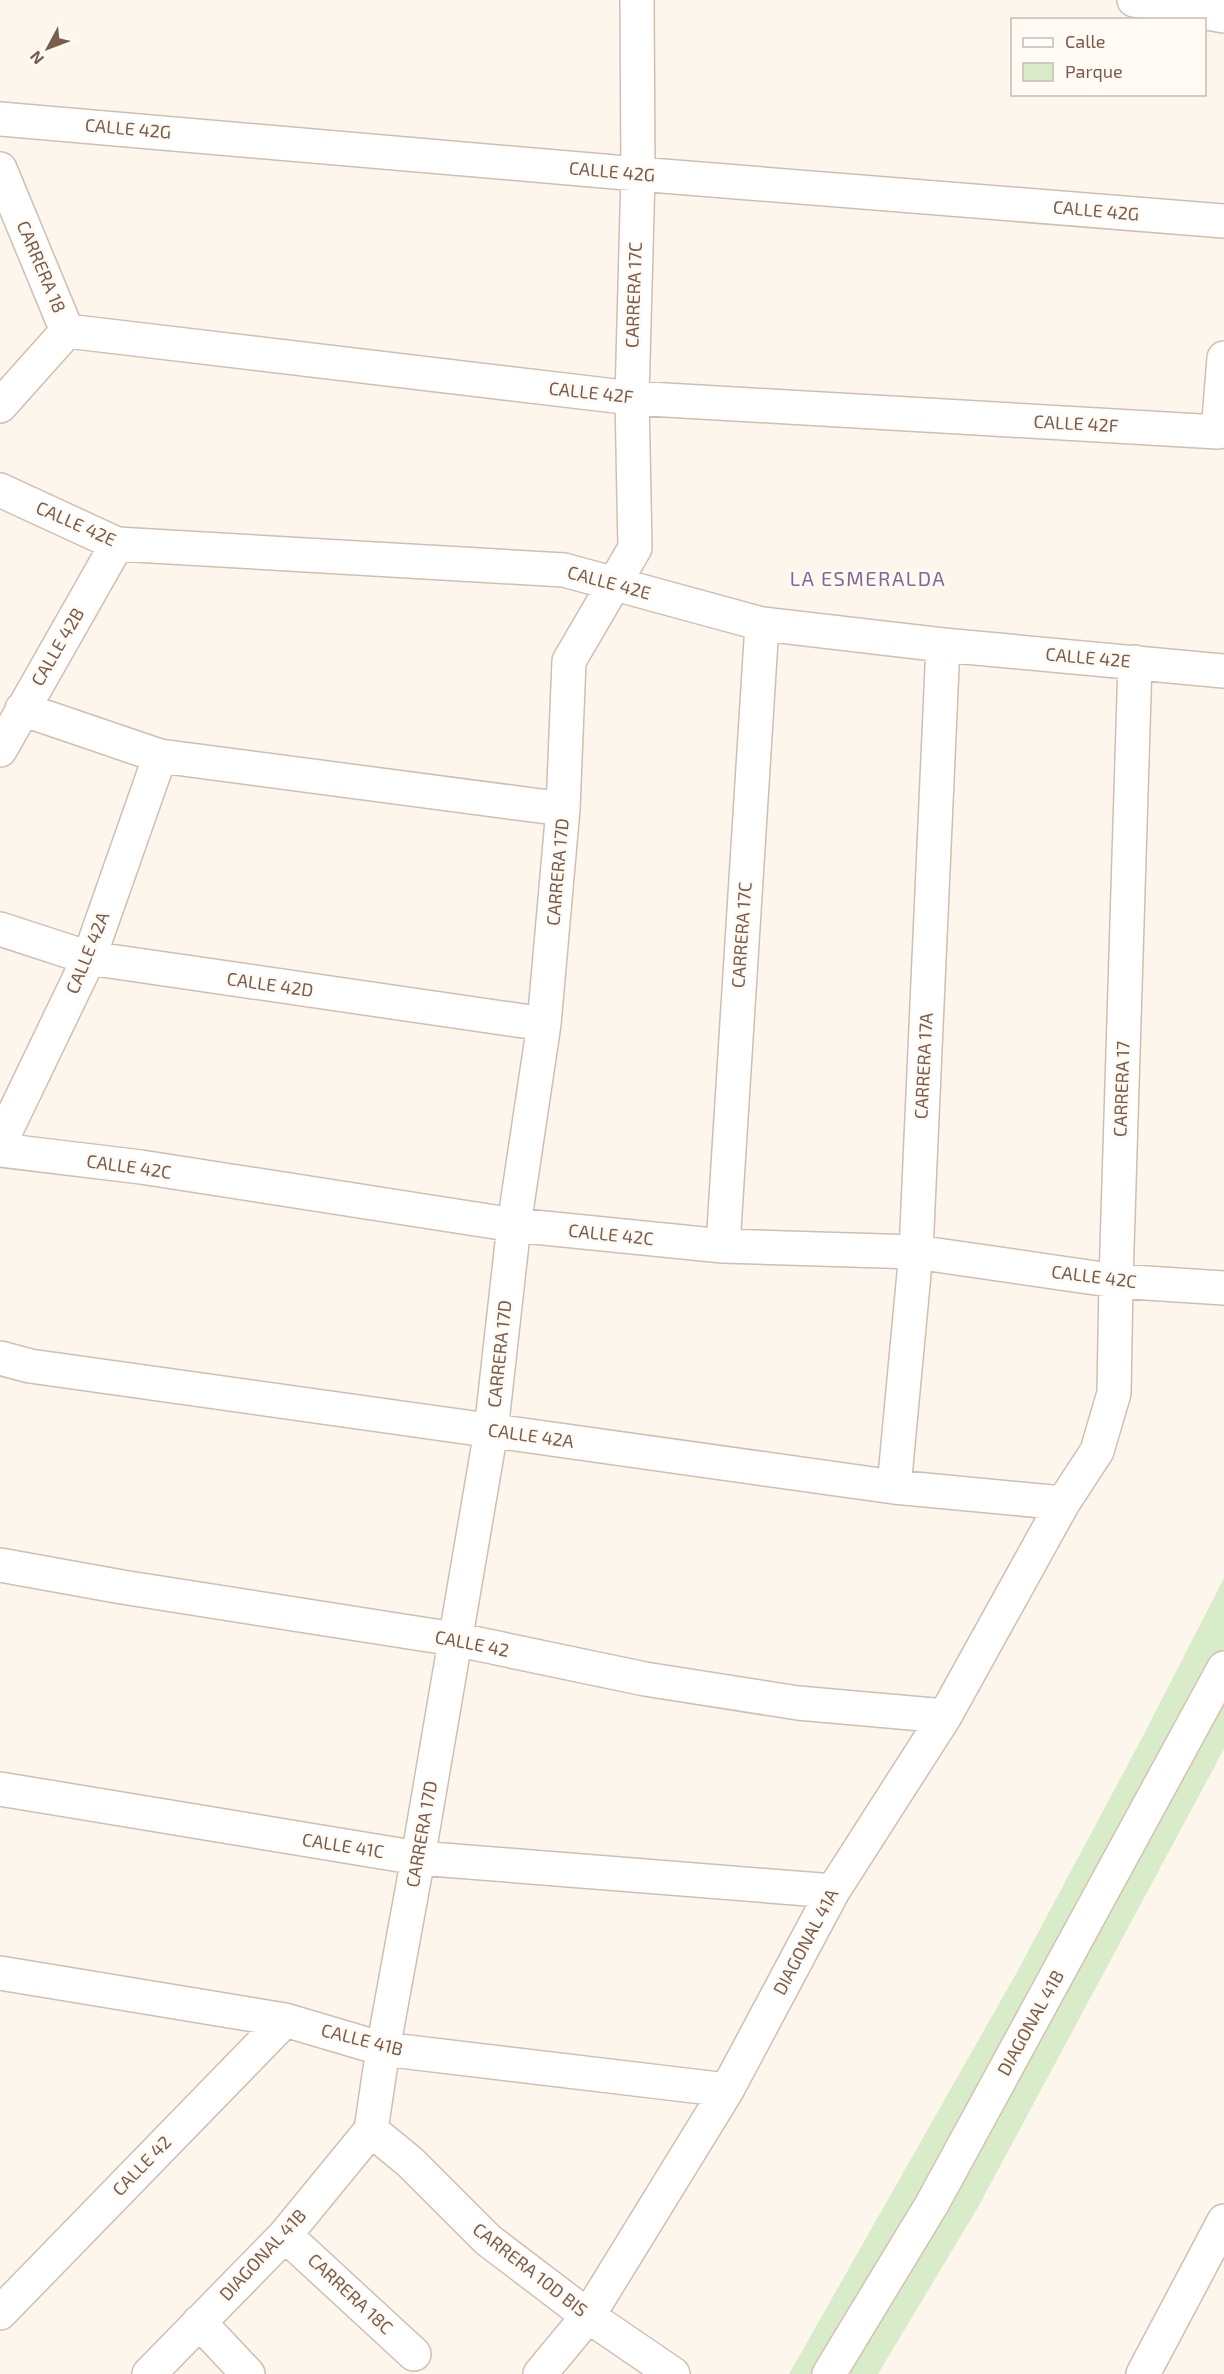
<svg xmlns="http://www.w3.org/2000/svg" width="1224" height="2374" viewBox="0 0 1224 2374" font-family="'Exo 2',sans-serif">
<rect width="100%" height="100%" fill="#fdf6ec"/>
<path fill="#d8ecc9" d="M 1224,1578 L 1224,1749 L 977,2209 L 878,2374 L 789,2374 L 1017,1972 L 1142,1738 Z"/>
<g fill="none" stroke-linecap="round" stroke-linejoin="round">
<defs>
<path id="street" d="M 1134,0 L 1224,16
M 0,119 L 638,174 L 1224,221
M 0,169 L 67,331
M 67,331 L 632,398 L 1218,432 L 1224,358
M 0,406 L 67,331
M 0,490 L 117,544 L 564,570 L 762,624 L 943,645 L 1224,671
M 22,709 L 160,756 L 563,809
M 0,750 L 117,544
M 0,929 L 89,958 L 544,1024
M 0,1143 L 89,958 L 160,756
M 0,1150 L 141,1167 L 514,1225 L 723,1246 L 916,1252 L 1116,1281 L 1224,1288
M 723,1246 L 762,624
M 0,1358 L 30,1366 L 894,1487 L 1063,1503
M 894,1487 L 916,1252 L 943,645
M 0,1565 L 122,1587 L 454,1639 L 645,1679 L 798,1703 L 945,1716
M 0,1789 L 418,1858 L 833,1891
M 0,1973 L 285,2020 L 383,2049 L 727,2090
M 371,2130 L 383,2049 L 418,1858 L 491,1431 L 514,1225 L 544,1024 L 563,809 L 569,661 L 635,548 L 632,398 L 638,174 L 637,0
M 371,2130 L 410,2162 L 488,2240 L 588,2316 L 673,2374
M 285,2235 L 414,2354
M 0,2313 L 285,2020
M 199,2322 L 248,2374
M 149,2374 L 285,2235 L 371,2130
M 540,2374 L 588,2316 L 727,2090 L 833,1891 L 945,1716 L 1063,1503 L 1097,1451 L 1114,1393 L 1116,1281 L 1135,662
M 1143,2374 L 1224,2221"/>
<path id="secondary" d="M 829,2374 L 932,2204 L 1224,1668"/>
</defs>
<use href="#street" stroke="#d1beb0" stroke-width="36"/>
<use href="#secondary" stroke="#d6c0b0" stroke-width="36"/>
<use href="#street" stroke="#fff" stroke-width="33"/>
<use href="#secondary" stroke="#fff" stroke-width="33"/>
</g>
<g text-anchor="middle" stroke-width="5" stroke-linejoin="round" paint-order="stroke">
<g font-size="18" fill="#7a5c4d" stroke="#fffaf3">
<text transform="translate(128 129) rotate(5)" y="6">CALLE 42G</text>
<text transform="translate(612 172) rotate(5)" y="6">CALLE 42G</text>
<text transform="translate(1096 211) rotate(5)" y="6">CALLE 42G</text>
<text transform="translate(41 267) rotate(67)" y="6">CARRERA 18</text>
<text transform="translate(634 295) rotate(-88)" y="6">CARRERA 17C</text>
<text transform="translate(591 393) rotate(6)" y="6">CALLE 42F</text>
<text transform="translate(1076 424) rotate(3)" y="6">CALLE 42F</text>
<text transform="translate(76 524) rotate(24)" y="6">CALLE 42E</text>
<text transform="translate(609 583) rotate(15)" y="6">CALLE 42E</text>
<text transform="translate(58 647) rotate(-60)" y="6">CALLE 42B</text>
<text transform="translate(1088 658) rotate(5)" y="6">CALLE 42E</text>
<text transform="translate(558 872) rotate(-85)" y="6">CARRERA 17D</text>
<text transform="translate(742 935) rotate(-86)" y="6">CARRERA 17C</text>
<text transform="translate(88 953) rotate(-68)" y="6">CALLE 42A</text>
<text transform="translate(270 985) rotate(8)" y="6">CALLE 42D</text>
<text transform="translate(924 1066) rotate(-87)" y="6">CARRERA 17A</text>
<text transform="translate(1122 1089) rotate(-88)" y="6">CARRERA 17</text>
<text transform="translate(129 1167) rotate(8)" y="6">CALLE 42C</text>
<text transform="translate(611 1235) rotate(6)" y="6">CALLE 42C</text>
<text transform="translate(1094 1277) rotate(7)" y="6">CALLE 42C</text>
<text transform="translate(500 1354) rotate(-84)" y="6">CARRERA 17D</text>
<text transform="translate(531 1436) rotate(8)" y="6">CALLE 42A</text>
<text transform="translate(472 1644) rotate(11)" y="6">CALLE 42</text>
<text transform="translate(422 1834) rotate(-80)" y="6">CARRERA 17D</text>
<text transform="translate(343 1846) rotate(9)" y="6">CALLE 41C</text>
<text transform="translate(806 1942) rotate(-62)" y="6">DIAGONAL 41A</text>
<text transform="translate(1031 2023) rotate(-61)" y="6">DIAGONAL 41B</text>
<text transform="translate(362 2040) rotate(14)" y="6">CALLE 41B</text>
<text transform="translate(142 2166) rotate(-46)" y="6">CALLE 42</text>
<text transform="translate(263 2255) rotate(-47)" y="6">DIAGONAL 41B</text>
<text transform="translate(530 2270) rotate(38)" y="6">CARRERA 10D BIS</text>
<text transform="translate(350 2294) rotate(43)" y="6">CARRERA 18C</text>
</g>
<g font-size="20" letter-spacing="1.5" fill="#846695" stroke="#fffaf3">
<text x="868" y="586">LA ESMERALDA</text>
</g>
</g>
<rect x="1011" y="18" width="195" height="78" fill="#fffaf3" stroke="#cabbb1" stroke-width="1.5"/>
<rect x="1023" y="38" width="30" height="9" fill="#ffffff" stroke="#cabbb1" stroke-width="1.5"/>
<text x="1065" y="48" font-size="18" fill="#7a5c4d">Calle</text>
<rect x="1023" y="63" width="30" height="18" fill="#d8ecc9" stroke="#cabbb1" stroke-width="1.5"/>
<text x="1065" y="78" font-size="18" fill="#7a5c4d">Parque</text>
<g transform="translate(48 48) rotate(229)" stroke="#fffaf3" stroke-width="4.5" paint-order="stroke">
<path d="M0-4.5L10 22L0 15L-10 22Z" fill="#7a5c4d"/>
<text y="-9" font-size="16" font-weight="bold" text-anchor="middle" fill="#7a5c4d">N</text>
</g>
</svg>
